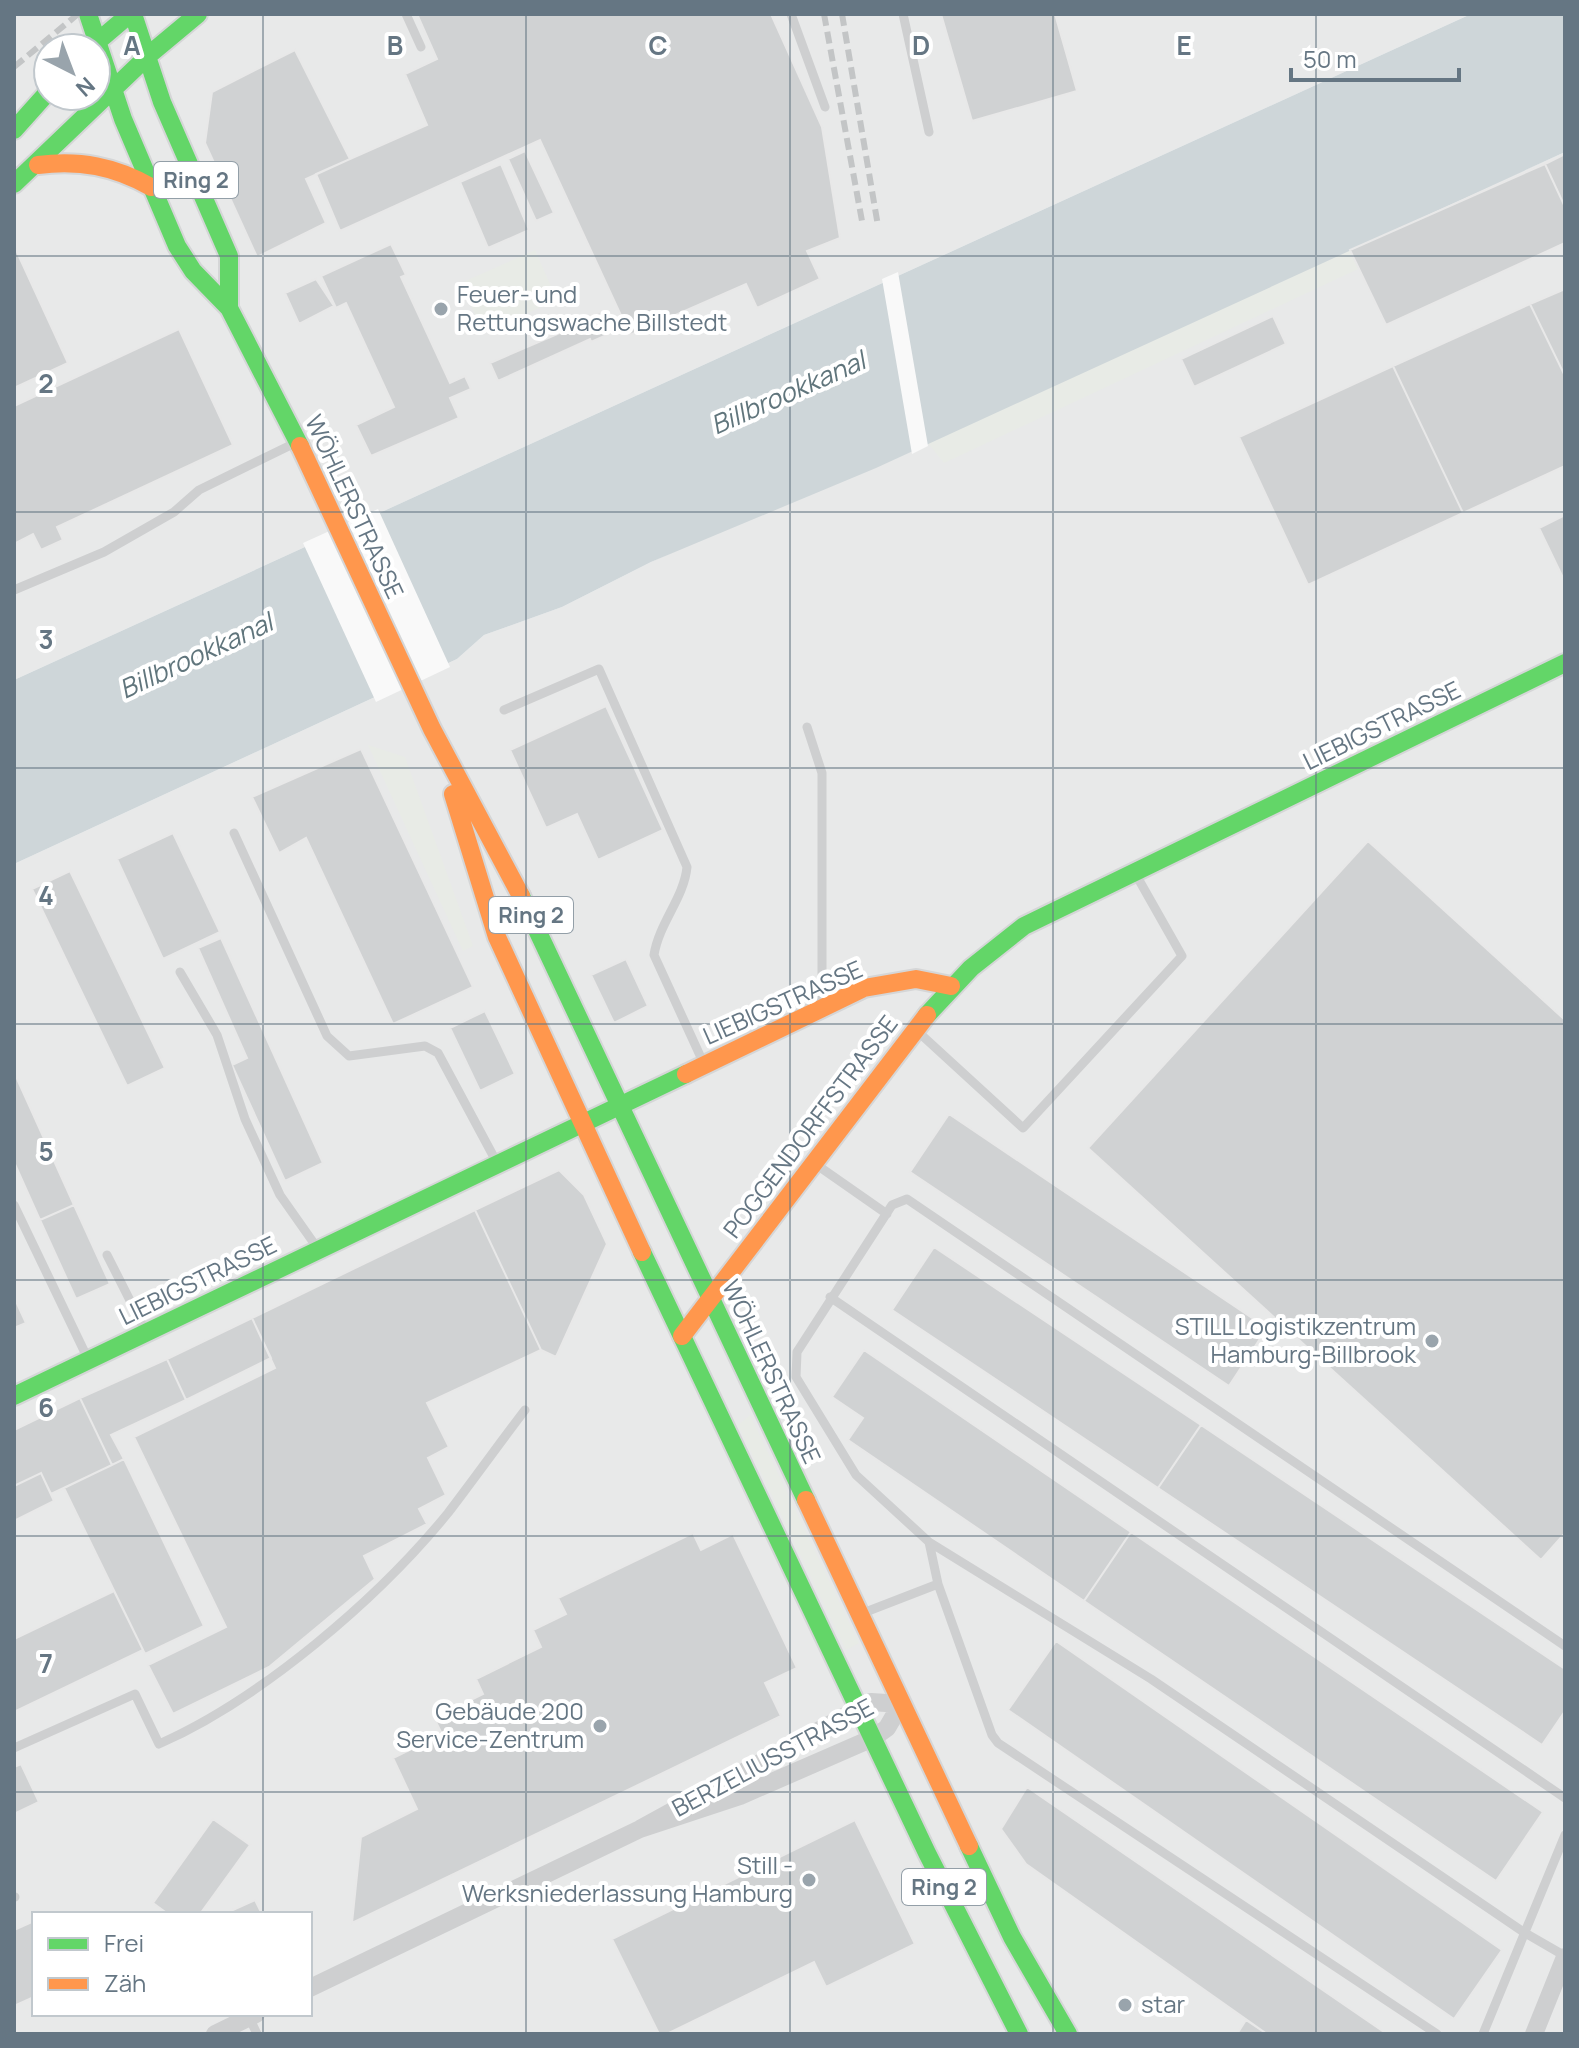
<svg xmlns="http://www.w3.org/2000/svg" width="1579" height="2048" viewBox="0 0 1579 2048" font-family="Manrope,sans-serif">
<rect width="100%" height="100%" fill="#f9f9f9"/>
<path fill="#e8e9e9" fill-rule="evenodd" d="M 14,14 L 1471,14 L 14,680 ZM 48,48 L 96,48 L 96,96 L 48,96 Z
M 1565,152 L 1565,2034 L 14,2034 L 14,864 L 457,659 L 484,635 L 562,607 L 651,562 ZM 34,1914 L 310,1914 L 310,2014 L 34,2014 Z"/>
<path fill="#e8ebe6" d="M 535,250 L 557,300 L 483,333 L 461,283 Z
M 1350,250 L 1358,269 L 944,463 L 927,442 Z
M 368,745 L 405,757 L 473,946 L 463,951 Z
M 750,1415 L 859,1643 L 846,1650 L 738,1425 Z"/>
<path fill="#ced6d9" d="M 1471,14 L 1565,14 L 1565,152 L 876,468 L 651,562 L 562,607 L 484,635 L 457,659 L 14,864 L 14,680 Z"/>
<path fill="#f9f9f9" d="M 898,272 L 928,446 L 912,454 L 882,279 Z
M 378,509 L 450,667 L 376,702 L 303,543 Z"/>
<path fill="#d0d2d3" stroke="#e8e8e8" stroke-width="2" d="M 417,14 L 771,14 L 822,127 L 840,238 L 807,251 L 820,279 L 757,308 L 746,284 L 630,335 L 540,140 L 340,231 L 316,174 L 427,125 L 405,74 L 437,59 Z
M 941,14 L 1055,14 L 1077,91 L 972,121 Z
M 295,50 L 350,159 L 306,179 L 326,223 L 257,257 L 205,143 L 212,92 Z
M 525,151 L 554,213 L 536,221 L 508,159 Z
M 1565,154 L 1565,207 L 1545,164 Z
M 501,164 L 529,230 L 488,248 L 460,182 Z
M 1545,164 L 1565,207 L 1565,243 L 1386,325 L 1350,250 Z
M 391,244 L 406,275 L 401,277 L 450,383 L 465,376 L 471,389 L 450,398 L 459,418 L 371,456 L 356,425 L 394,407 L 346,303 L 336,308 L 321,276 Z
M 16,250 L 68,363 L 14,388 L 14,251 Z
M 316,279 L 334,306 L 299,324 L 285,293 Z
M 1565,289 L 1565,376 L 1530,304 Z
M 1530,304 L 1565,376 L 1565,466 L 1463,513 L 1393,366 Z
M 600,312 L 609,334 L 591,342 L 590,339 L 498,381 L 490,363 L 583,323 L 581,320 Z
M 1273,316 L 1286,344 L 1194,387 L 1181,359 Z
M 179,329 L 233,445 L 57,527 L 63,540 L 41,550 L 33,534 L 14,544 L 14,406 Z
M 1393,366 L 1463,513 L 1308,585 L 1239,437 Z
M 1565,515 L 1565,582 L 1539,528 Z
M 606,706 L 663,830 L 598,860 L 577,814 L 546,828 L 510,750 Z
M 361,749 L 473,987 L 393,1024 L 306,838 L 279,853 L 252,797 Z
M 173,833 L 220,932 L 163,959 L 117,859 Z
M 1368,841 L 1565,1020 L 1565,1533 L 1541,1560 L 1088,1148 Z
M 70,871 L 165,1068 L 127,1086 L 32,889 Z
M 221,938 L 323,1163 L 285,1181 L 232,1065 L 247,1058 L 198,948 Z
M 626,959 L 648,1006 L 614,1023 L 591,975 Z
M 485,1011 L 515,1074 L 480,1091 L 450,1028 Z
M 14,1072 L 74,1205 L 40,1220 L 14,1162 Z
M 949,1114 L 1267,1328 L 1229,1386 L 910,1172 Z
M 559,1170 L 584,1195 L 607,1244 L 556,1357 L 541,1350 L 475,1210 Z
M 74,1205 L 110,1284 L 76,1299 L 40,1220 Z
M 475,1210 L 541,1350 L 427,1403 L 449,1447 L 428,1458 L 446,1495 L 419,1509 L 427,1524 L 364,1556 L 375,1579 L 269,1667 L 173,1714 L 148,1665 L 226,1627 L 134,1437 L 275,1368 L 252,1318 Z
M 934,1247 L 1201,1425 L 1158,1488 L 892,1310 Z
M 14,1297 L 26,1323 L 14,1328 Z
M 252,1318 L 271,1358 L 186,1400 L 167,1359 Z
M 864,1350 L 1131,1532 L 1084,1601 L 848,1440 L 863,1418 L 832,1397 Z
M 167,1359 L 186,1400 L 111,1435 L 124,1459 L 112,1465 L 80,1398 Z
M 80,1398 L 112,1465 L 51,1494 L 41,1473 L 14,1486 L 14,1430 Z
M 1201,1425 L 1565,1669 L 1565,1711 L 1542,1745 L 1158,1488 Z
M 124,1459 L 204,1626 L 145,1654 L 64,1488 Z
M 41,1473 L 54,1501 L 14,1521 L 14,1486 Z
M 1131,1532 L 1543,1812 L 1496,1881 L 1084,1601 Z
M 693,1533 L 701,1550 L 733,1534 L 797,1668 L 765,1683 L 781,1716 L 352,1923 L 361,1837 L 417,1809 L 393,1758 L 442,1734 L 434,1718 L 483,1694 L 476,1679 L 541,1647 L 533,1630 L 566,1614 L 558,1598 Z
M 114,1591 L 143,1650 L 14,1712 L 14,1639 Z
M 1056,1641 L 1502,1950 L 1454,2019 L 1008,1710 Z
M 21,1764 L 39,1802 L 14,1814 L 14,1767 Z
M 1027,1787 L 1387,2034 L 1267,2034 L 1026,1864 L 1001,1829 Z
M 213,1819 L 250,1845 L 200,1914 L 168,1914 L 153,1903 Z
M 855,1820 L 915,1944 L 826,1987 L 814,1962 L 667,2034 L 659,2034 L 612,1939 Z
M 255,1900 L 262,1914 L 224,1914 Z
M 34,1921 L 34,1997 L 14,2006 L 14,1930 Z
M 1246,2020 L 1267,2034 L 1237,2034 Z"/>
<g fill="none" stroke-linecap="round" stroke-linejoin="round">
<defs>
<path id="fast" d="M 88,14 L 123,119 L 177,246 L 193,271 L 229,308 L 300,446
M 133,14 L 162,102 L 229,256 L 229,308
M 90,48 L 130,14
M 14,130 L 48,92
M 14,184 L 150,54 L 198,14
M 521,896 L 806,1500
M 927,1015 L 971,968 L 1024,926 L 1565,663
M 642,1252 L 927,1853 L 1019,2034
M 14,1396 L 686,1074
M 969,1846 L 1012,1937 L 1068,2034"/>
<path id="slow" d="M 38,165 C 80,160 114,166 151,187
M 300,446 L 432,729 L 521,896
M 453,794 L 497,937 L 642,1252
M 686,1074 L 864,988 L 916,979 L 951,986
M 682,1336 L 927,1015
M 806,1500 L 969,1846"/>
</defs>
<use href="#fast" stroke="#d5d6d7" stroke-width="22"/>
<use href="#slow" stroke="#d5d6d7" stroke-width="22"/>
<path stroke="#cecfd0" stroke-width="9" d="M 406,14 L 421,47
M 791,14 L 825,107
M 903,14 L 929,132
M 14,590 L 104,552 L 174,512 L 199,490 L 295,443
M 504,710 L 599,669 L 687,867 C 684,898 659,923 654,955 L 703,1062
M 807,727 L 822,773 L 822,1005
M 234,833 L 327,1036 L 349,1056 L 425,1046 L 438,1053 L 496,1161
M 180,972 L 217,1035 L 245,1119 L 280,1195 L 318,1249
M 915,1029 L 1023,1128 L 1182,956 L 1135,873
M 814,1163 L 887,1214
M 14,1205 L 87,1357
M 107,1255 L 146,1332
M 830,1297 L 1565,1798
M 929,1542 L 1151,1679 L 1525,1933 L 1565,1956
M 863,1613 L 938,1584
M 14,1748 L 135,1694 L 159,1744 C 261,1699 378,1599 448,1513 C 474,1479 499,1444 525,1410
M 14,1897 L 15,1897
M 249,2017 L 257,2034
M 1437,2034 L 998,1743 L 992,1735 L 938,1584 L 929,1542 L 856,1475 L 796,1377 L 797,1352 L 892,1205 L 907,1199 L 1565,1646
M 1483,2034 L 1565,1835"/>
<path stroke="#cecfd0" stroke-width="18" d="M 310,1988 L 640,1829 L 871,1702 L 901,1704 L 887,1728 L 873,1738 L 740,1796 L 640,1829
M 215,2034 L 256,2014
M 1534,2034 L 1565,1957"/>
<use href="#fast" stroke="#63d668" stroke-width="18"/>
<use href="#slow" stroke="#ff974d" stroke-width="18"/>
<path stroke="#c3c5c6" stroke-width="6" stroke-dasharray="12 6" stroke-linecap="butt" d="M 824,14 L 862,221
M 842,14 L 878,226
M 14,67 L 78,14"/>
</g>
<path fill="none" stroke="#657683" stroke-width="2" stroke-opacity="0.55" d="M 263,14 L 263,1914M 526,14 L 526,2034M 790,14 L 790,2034M 1053,14 L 1053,2034M 1316,14 L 1316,2034M 14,256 L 1565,256M 14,512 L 1565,512M 14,768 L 1565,768M 14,1024 L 1565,1024M 14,1280 L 1565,1280M 14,1536 L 1565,1536M 14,1792 L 1565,1792M 263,2014 L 263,2034"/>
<g fill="#99a4ac" stroke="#fff" stroke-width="3">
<circle cx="441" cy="309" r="8"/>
<circle cx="1432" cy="1341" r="8"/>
<circle cx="600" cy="1726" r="8"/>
<circle cx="809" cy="1880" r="8"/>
<circle cx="1125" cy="2005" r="8"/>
</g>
<g text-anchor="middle" stroke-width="8" stroke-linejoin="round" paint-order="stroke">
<g fill="#fff" stroke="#939fa8" stroke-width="2">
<rect x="154" y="162" width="84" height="36" rx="6"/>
<rect x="489" y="897" width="84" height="36" rx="6"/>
<rect x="902" y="1869" width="84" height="36" rx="6"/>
</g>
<g font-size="22" font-weight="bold" fill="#657683">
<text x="196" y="188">Ring 2</text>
<text x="531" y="923">Ring 2</text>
<text x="944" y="1895">Ring 2</text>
</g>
<g font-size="24" fill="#657683" stroke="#fff" text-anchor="end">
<text x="457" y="303" text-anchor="start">Feuer- und<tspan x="457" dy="28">Rettungswache Billstedt</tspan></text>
<text x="1416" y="1335">STILL Logistikzentrum<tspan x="1416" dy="28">Hamburg-Billbrook</tspan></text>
<text x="584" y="1720">Gebäude 200<tspan x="584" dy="28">Service-Zentrum</tspan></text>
<text x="793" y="1874">Still -<tspan x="793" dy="28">Werksniederlassung Hamburg</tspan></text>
<text x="1141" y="2013" text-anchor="start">star</text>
</g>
<g font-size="24" fill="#657683" stroke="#fff">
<text transform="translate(354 507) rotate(65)" y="8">WÖHLERSTRASSE</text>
<text transform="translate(1382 726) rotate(-26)" y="8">LIEBIGSTRASSE</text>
<text transform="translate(783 1003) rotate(-24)" y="8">LIEBIGSTRASSE</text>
<text transform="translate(811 1127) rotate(-53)" y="8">POGGENDORFFSTRASSE</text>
<text transform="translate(198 1281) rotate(-26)" y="8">LIEBIGSTRASSE</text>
<text transform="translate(771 1372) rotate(65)" y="8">WÖHLERSTRASSE</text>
<text transform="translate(773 1758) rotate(-28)" y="8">BERZELIUSSTRASSE</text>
</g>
<g font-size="26" font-style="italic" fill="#60757c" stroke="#fff">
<text transform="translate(788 393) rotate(-24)" y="9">Billbrookkanal</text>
<text transform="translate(196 656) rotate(-25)" y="9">Billbrookkanal</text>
</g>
</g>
<g font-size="26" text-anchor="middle" font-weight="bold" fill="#657683" stroke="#fff" stroke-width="8" stroke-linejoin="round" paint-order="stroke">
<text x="132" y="55">A</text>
<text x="395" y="55">B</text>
<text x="658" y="55">C</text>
<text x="921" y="55">D</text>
<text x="1184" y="55">E</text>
<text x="46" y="393">2</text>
<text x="46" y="649">3</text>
<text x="46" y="905">4</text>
<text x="46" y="1161">5</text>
<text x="46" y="1417">6</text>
<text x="46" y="1673">7</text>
</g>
<rect width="1579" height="2048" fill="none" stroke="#657683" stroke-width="32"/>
<rect x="32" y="1912" width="280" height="104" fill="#ffffff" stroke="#c1c8cd" stroke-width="2"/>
<rect x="48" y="1938" width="40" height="12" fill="#63d668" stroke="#c1c8cd" stroke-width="2"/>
<text x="104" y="1952" font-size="24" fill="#657683">Frei</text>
<rect x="48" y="1978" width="40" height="12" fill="#ff974d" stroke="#c1c8cd" stroke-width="2"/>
<text x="104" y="1992" font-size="24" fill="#657683">Zäh</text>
<g transform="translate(72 72) rotate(138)"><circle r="38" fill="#ffffff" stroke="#c1c8cd" stroke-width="2"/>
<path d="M0-6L14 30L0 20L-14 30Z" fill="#99a4ac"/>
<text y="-12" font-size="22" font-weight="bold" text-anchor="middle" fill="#657683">N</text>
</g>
<path d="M1291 68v12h168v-12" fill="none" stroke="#657683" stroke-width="4"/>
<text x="1303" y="68" font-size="24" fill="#657683" stroke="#ffffff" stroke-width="6" paint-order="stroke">50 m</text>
</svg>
